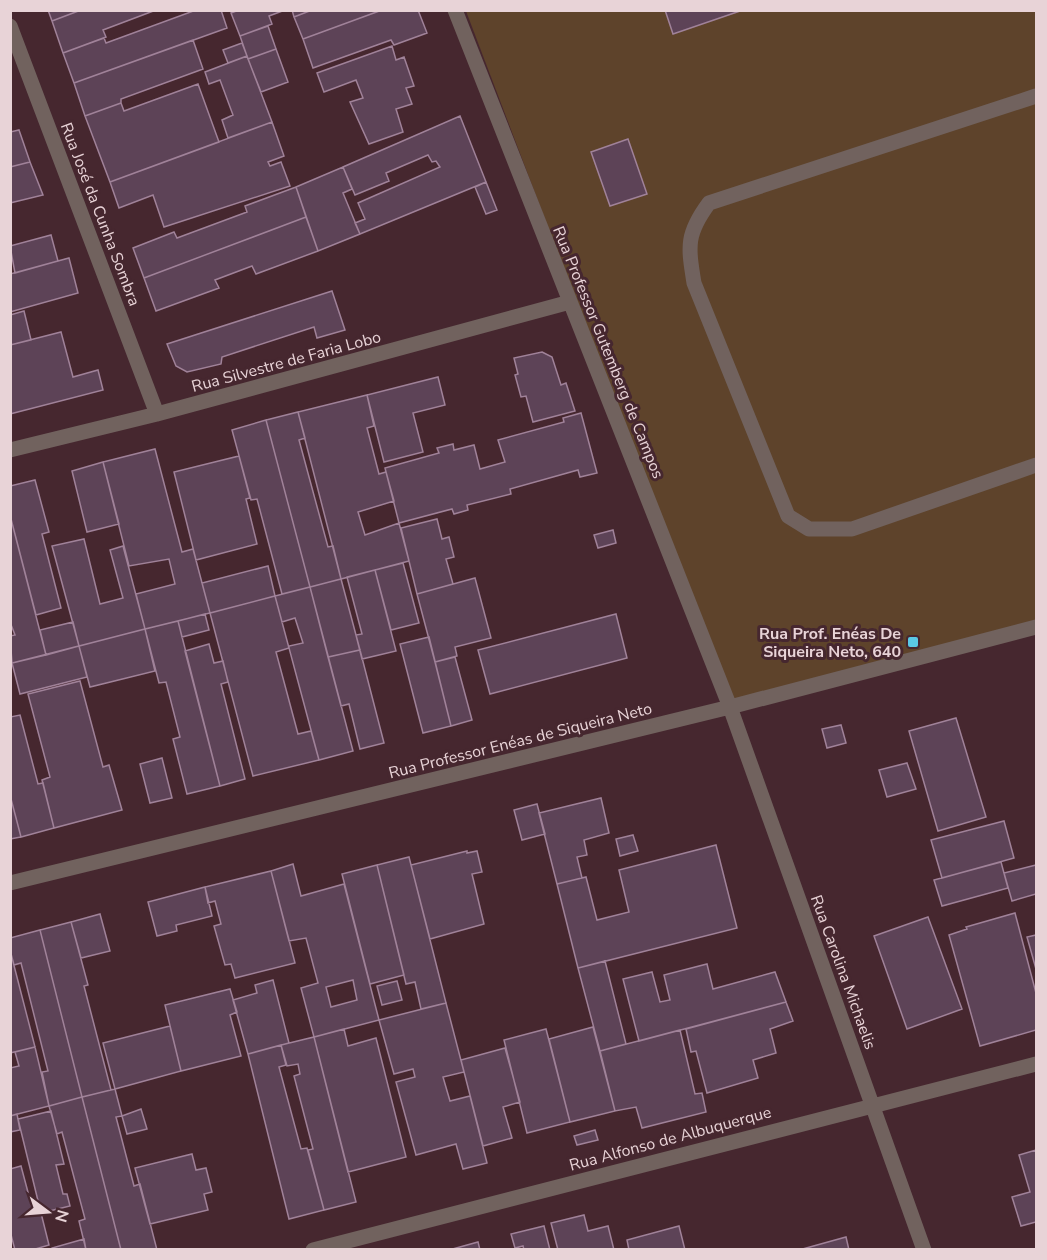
<svg xmlns="http://www.w3.org/2000/svg" width="1047" height="1260" viewBox="0 0 1047 1260" font-family="'Nunito Sans',sans-serif">
<rect width="100%" height="100%" fill="#46272f"/>
<path fill="#5e432b" d="M 466,11 L 1036,11 L 1036,627 L 730,707 Z"/>
<path fill="#5d4357" stroke="#a08299" stroke-width="1.5" fill-rule="evenodd" d="M 48,10 L 81,10 L 52,21 Z
M 81,10 L 156,10 L 103,30 L 106,37 L 63,53 L 52,21 Z
M 196,10 L 221,10 L 227,28 L 74,83 L 63,53 L 104,38 L 106,43 Z
M 239,10 L 285,10 L 269,16 L 272,24 L 240,36 L 231,13 Z
M 292,10 L 312,10 L 294,17 Z
M 312,10 L 382,10 L 303,39 L 294,17 Z
M 382,10 L 418,10 L 427,33 L 394,45 L 391,40 L 313,68 L 303,39 Z
M 665,10 L 743,10 L 673,34 Z
M 268,26 L 276,49 L 248,59 L 240,36 Z
M 193,40 L 203,69 L 121,99 L 121,103 L 85,116 L 74,83 Z
M 242,43 L 247,56 L 228,63 L 223,50 Z
M 392,46 L 396,60 L 404,57 L 414,86 L 406,88 L 412,104 L 396,109 L 403,132 L 369,144 L 350,102 L 363,98 L 356,80 L 324,92 L 317,73 Z
M 276,49 L 288,82 L 261,92 L 248,59 Z
M 247,56 L 272,122 L 228,138 L 222,120 L 233,115 L 220,80 L 209,84 L 205,72 Z
M 198,84 L 219,142 L 110,182 L 85,116 L 121,103 L 124,111 Z
M 460,116 L 486,182 L 360,234 L 355,223 L 365,219 L 358,203 L 440,167 L 436,161 L 432,162 L 428,155 L 386,173 L 389,181 L 355,195 L 343,167 Z
M 272,122 L 284,156 L 268,162 L 270,166 L 281,162 L 290,186 L 164,227 L 153,195 L 119,208 L 110,182 Z
M 19,130 L 30,162 L 10,167 L 10,132 Z
M 628,139 L 647,194 L 610,206 L 591,152 Z
M 30,162 L 43,195 L 10,203 L 10,167 Z
M 343,167 L 352,189 L 343,193 L 360,234 L 318,251 L 296,187 Z
M 486,182 L 497,210 L 486,214 L 475,187 Z
M 296,187 L 306,217 L 144,278 L 133,248 L 174,232 L 177,238 L 247,212 L 245,206 Z
M 306,217 L 318,251 L 256,274 L 252,266 L 215,280 L 219,288 L 156,311 L 144,278 Z
M 51,235 L 58,261 L 15,273 L 10,246 Z
M 69,258 L 78,293 L 10,312 L 10,274 Z
M 332,291 L 345,330 L 317,338 L 314,327 L 222,357 L 221,364 L 187,372 L 176,366 L 167,344 Z
M 24,311 L 31,340 L 10,345 L 10,315 Z
M 61,332 L 73,377 L 98,370 L 103,390 L 10,414 L 10,345 Z
M 542,352 L 552,357 L 561,385 L 566,383 L 575,411 L 533,422 L 526,396 L 521,397 L 515,375 L 518,374 L 514,358 Z
M 438,377 L 445,405 L 413,413 L 423,452 L 384,462 L 367,395 Z
M 367,395 L 374,426 L 367,428 L 379,474 L 386,472 L 394,501 L 358,512 L 365,535 L 399,523 L 409,561 L 341,579 L 298,412 Z
M 298,412 L 305,438 L 299,440 L 328,547 L 333,546 L 341,579 L 310,587 L 266,420 Z
M 581,413 L 597,473 L 580,477 L 578,470 L 510,489 L 511,494 L 467,505 L 468,510 L 454,514 L 452,509 L 399,523 L 385,468 L 439,453 L 437,448 L 453,444 L 454,450 L 474,445 L 480,469 L 505,462 L 498,440 L 564,422 L 563,418 Z
M 266,420 L 310,587 L 282,594 L 257,499 L 251,500 L 232,430 Z
M 155,449 L 182,552 L 193,549 L 210,613 L 145,629 L 136,594 L 175,584 L 169,559 L 129,566 L 103,462 Z
M 239,456 L 250,498 L 246,499 L 257,544 L 196,560 L 174,472 Z
M 103,462 L 119,524 L 87,532 L 72,471 Z
M 35,480 L 49,532 L 42,534 L 61,608 L 36,615 L 10,515 L 10,486 Z
M 10,515 L 46,655 L 12,663 L 10,636 L 15,635 L 10,622 Z
M 437,519 L 442,539 L 449,537 L 454,557 L 446,559 L 453,584 L 417,594 L 401,528 Z
M 613,530 L 616,543 L 598,548 L 594,535 Z
M 84,539 L 100,604 L 123,598 L 110,550 L 123,546 L 145,629 L 79,646 L 52,546 Z
M 403,563 L 419,623 L 391,630 L 375,570 Z
M 268,566 L 275,596 L 210,613 L 202,583 Z
M 375,570 L 396,651 L 362,659 L 356,635 L 362,634 L 347,577 Z
M 475,578 L 491,638 L 455,647 L 457,656 L 435,662 L 417,594 Z
M 341,579 L 360,650 L 328,657 L 310,587 Z
M 310,587 L 353,751 L 319,760 L 289,648 L 289,646 L 303,643 L 295,618 L 282,622 L 275,596 Z
M 275,596 L 289,648 L 276,652 L 298,734 L 311,731 L 319,760 L 253,776 L 210,613 Z
M 205,614 L 209,630 L 182,637 L 178,621 Z
M 616,614 L 627,658 L 490,694 L 478,650 Z
M 178,621 L 220,786 L 187,794 L 173,739 L 180,737 L 166,682 L 159,683 L 145,629 Z
M 73,622 L 79,646 L 46,655 L 40,630 Z
M 145,629 L 155,671 L 90,687 L 79,646 Z
M 429,637 L 451,726 L 423,733 L 400,644 Z
M 209,644 L 214,663 L 223,661 L 228,682 L 221,684 L 245,779 L 220,786 L 185,651 Z
M 79,646 L 87,677 L 20,694 L 12,663 Z
M 360,650 L 384,743 L 360,749 L 349,704 L 341,706 L 328,657 Z
M 455,657 L 472,720 L 451,726 L 435,662 Z
M 80,681 L 103,767 L 109,765 L 122,810 L 54,828 L 42,780 L 50,777 L 28,694 Z
M 20,715 L 38,784 L 43,783 L 54,828 L 21,837 L 10,795 L 10,717 Z
M 956,718 L 986,817 L 938,831 L 909,731 Z
M 841,725 L 846,743 L 827,748 L 822,729 Z
M 162,758 L 172,798 L 150,803 L 140,764 Z
M 907,763 L 916,789 L 887,797 L 879,770 Z
M 10,795 L 21,837 L 10,839 Z
M 601,798 L 609,833 L 584,840 L 587,855 L 577,857 L 582,878 L 557,884 L 539,813 Z
M 537,804 L 545,834 L 522,840 L 514,810 Z
M 1004,821 L 1014,858 L 942,878 L 931,840 Z
M 633,835 L 638,851 L 620,856 L 616,839 Z
M 716,845 L 737,928 L 578,968 L 557,884 L 586,877 L 597,920 L 629,912 L 619,870 Z
M 467,851 L 467,853 L 477,851 L 482,872 L 472,874 L 484,924 L 430,939 L 411,865 Z
M 409,857 L 446,1003 L 421,1009 L 415,982 L 406,984 L 377,865 Z
M 1001,862 L 1008,888 L 942,906 L 934,880 Z
M 293,864 L 301,896 L 344,884 L 379,1020 L 314,1037 L 301,988 L 318,983 L 306,938 L 289,941 L 271,871 ZM 353,980 L 357,1000 L 331,1007 L 326,987 Z
M 377,865 L 404,975 L 370,984 L 342,874 Z
M 1036,865 L 1036,894 L 1012,901 L 1004,873 Z
M 271,871 L 295,963 L 235,978 L 231,964 L 225,965 L 214,926 L 221,924 L 215,901 L 208,903 L 205,887 Z
M 205,887 L 212,916 L 176,925 L 177,931 L 157,936 L 148,902 Z
M 1015,913 L 1036,993 L 1036,1030 L 980,1046 L 949,935 L 967,929 L 966,927 Z
M 100,914 L 110,951 L 81,958 L 71,922 Z
M 928,917 L 962,1009 L 907,1029 L 874,936 Z
M 71,922 L 88,985 L 84,986 L 111,1090 L 82,1097 L 40,930 Z
M 40,930 L 82,1097 L 49,1106 L 42,1072 L 48,1071 L 21,963 L 14,965 L 10,950 L 10,938 Z
M 1036,935 L 1036,969 L 1027,937 Z
M 10,950 L 35,1047 L 10,1053 Z
M 605,961 L 626,1044 L 600,1051 L 578,968 Z
M 707,964 L 713,989 L 775,972 L 786,1002 L 639,1041 L 623,979 L 652,972 L 660,1002 L 670,1000 L 664,975 Z
M 273,980 L 289,1043 L 248,1054 L 233,1000 L 257,993 L 255,985 Z
M 397,981 L 402,1000 L 382,1005 L 377,986 Z
M 230,989 L 237,1012 L 230,1015 L 241,1056 L 181,1071 L 165,1005 Z
M 786,1002 L 793,1021 L 770,1029 L 776,1053 L 753,1060 L 758,1078 L 707,1093 L 696,1051 L 691,1052 L 686,1029 Z
M 446,1003 L 464,1072 L 443,1077 L 450,1101 L 470,1096 L 487,1163 L 463,1169 L 456,1144 L 416,1155 L 396,1082 L 415,1077 L 413,1069 L 394,1074 L 379,1020 Z
M 170,1026 L 181,1071 L 115,1089 L 103,1043 Z
M 593,1027 L 615,1111 L 570,1122 L 549,1039 Z
M 344,1029 L 348,1046 L 376,1038 L 406,1157 L 348,1172 L 314,1037 Z
M 546,1029 L 570,1122 L 527,1133 L 504,1040 Z
M 680,1030 L 695,1094 L 702,1093 L 706,1112 L 642,1128 L 636,1107 L 615,1111 L 600,1051 Z
M 314,1037 L 356,1202 L 324,1210 L 308,1150 L 313,1149 L 294,1076 L 300,1074 L 298,1064 L 287,1066 L 281,1045 Z
M 281,1045 L 286,1065 L 279,1067 L 301,1149 L 307,1148 L 324,1210 L 289,1219 L 248,1054 Z
M 35,1047 L 49,1106 L 10,1116 L 10,1068 L 19,1066 L 15,1052 Z
M 505,1048 L 520,1102 L 503,1107 L 512,1138 L 483,1146 L 461,1060 Z
M 115,1089 L 122,1116 L 116,1117 L 134,1186 L 140,1184 L 157,1250 L 121,1250 L 82,1097 Z
M 82,1097 L 121,1250 L 86,1250 L 79,1221 L 85,1219 L 62,1132 L 57,1134 L 49,1106 Z
M 141,1109 L 147,1129 L 127,1134 L 122,1116 Z
M 51,1111 L 64,1164 L 56,1165 L 63,1194 L 67,1194 L 70,1206 L 41,1213 L 18,1119 Z
M 17,1114 L 20,1130 L 10,1132 L 10,1116 Z
M 595,1130 L 598,1140 L 577,1145 L 574,1136 Z
M 1036,1150 L 1036,1222 L 1021,1226 L 1012,1197 L 1030,1192 L 1019,1155 Z
M 192,1154 L 196,1170 L 206,1168 L 212,1192 L 204,1194 L 208,1210 L 150,1224 L 135,1168 Z
M 21,1166 L 33,1211 L 40,1209 L 49,1245 L 32,1250 L 15,1250 L 10,1231 L 10,1169 Z
M 584,1215 L 588,1231 L 608,1226 L 614,1250 L 558,1250 L 551,1223 Z
M 544,1226 L 550,1250 L 524,1250 L 523,1246 L 515,1248 L 511,1234 Z
M 679,1226 L 685,1250 L 629,1250 L 627,1240 Z
M 846,1237 L 849,1250 L 799,1250 Z
M 84,1239 L 86,1250 L 52,1250 L 52,1248 Z
M 478,1242 L 480,1250 L 449,1250 Z"/>
<g fill="none" stroke-linecap="round" stroke-linejoin="round">
<path stroke="#71625e" stroke-width="15" d="M 455,10 L 730,707 L 924,1250
M 10,26 L 157,414
M 1036,96 L 709,203 C 686,234 688,246 694,283 L 788,516 L 809,529 L 852,529 L 1036,465
M 10,450 L 157,414 L 570,302
M 10,883 L 730,707 L 1036,627
M 313,1250 L 1036,1064"/>
</g>
<rect fill="#5ac8e5" stroke="#46272f" stroke-width="2" x="907" y="636" width="12" height="12" rx="3"/>
<g text-anchor="middle" stroke-width="6" stroke-linejoin="round" paint-order="stroke">
<g font-size="16" fill="#e8d3d7" stroke="#46272f">
<text transform="translate(101 214) rotate(69)" y="6">Rua José da Cunha Sombra</text>
<text transform="translate(609 352) rotate(68)" y="6">Rua Professor Gutemberg de Campos</text>
<text transform="translate(286 361) rotate(-15)" y="6">Rua Silvestre de Faria Lobo</text>
<text transform="translate(520 740) rotate(-14)" y="6">Rua Professor Enéas de Siqueira Neto</text>
<text transform="translate(844 972) rotate(70)" y="6">Rua Carolina Michaelis</text>
<text transform="translate(670 1138) rotate(-15)" y="6">Rua Alfonso de Albuquerque</text>
</g>
<g font-size="16" font-weight="bold" fill="#e8d3d7" stroke="#46272f" text-anchor="end">
<text x="901" y="639">Rua Prof. Enéas De<tspan x="901" dy="18">Siqueira Neto, 640</tspan></text>
</g>
</g>
<rect width="1047" height="1260" fill="none" stroke="#e8d3d7" stroke-width="24"/>
<g transform="translate(48 1212) rotate(106)" stroke="#46272f" stroke-width="4.5" paint-order="stroke">
<path d="M0-4.5L10 22L0 15L-10 22Z" fill="#e8d3d7"/>
<text y="-9" font-size="16" font-weight="bold" text-anchor="middle" fill="#e8d3d7">N</text>
</g>
</svg>
